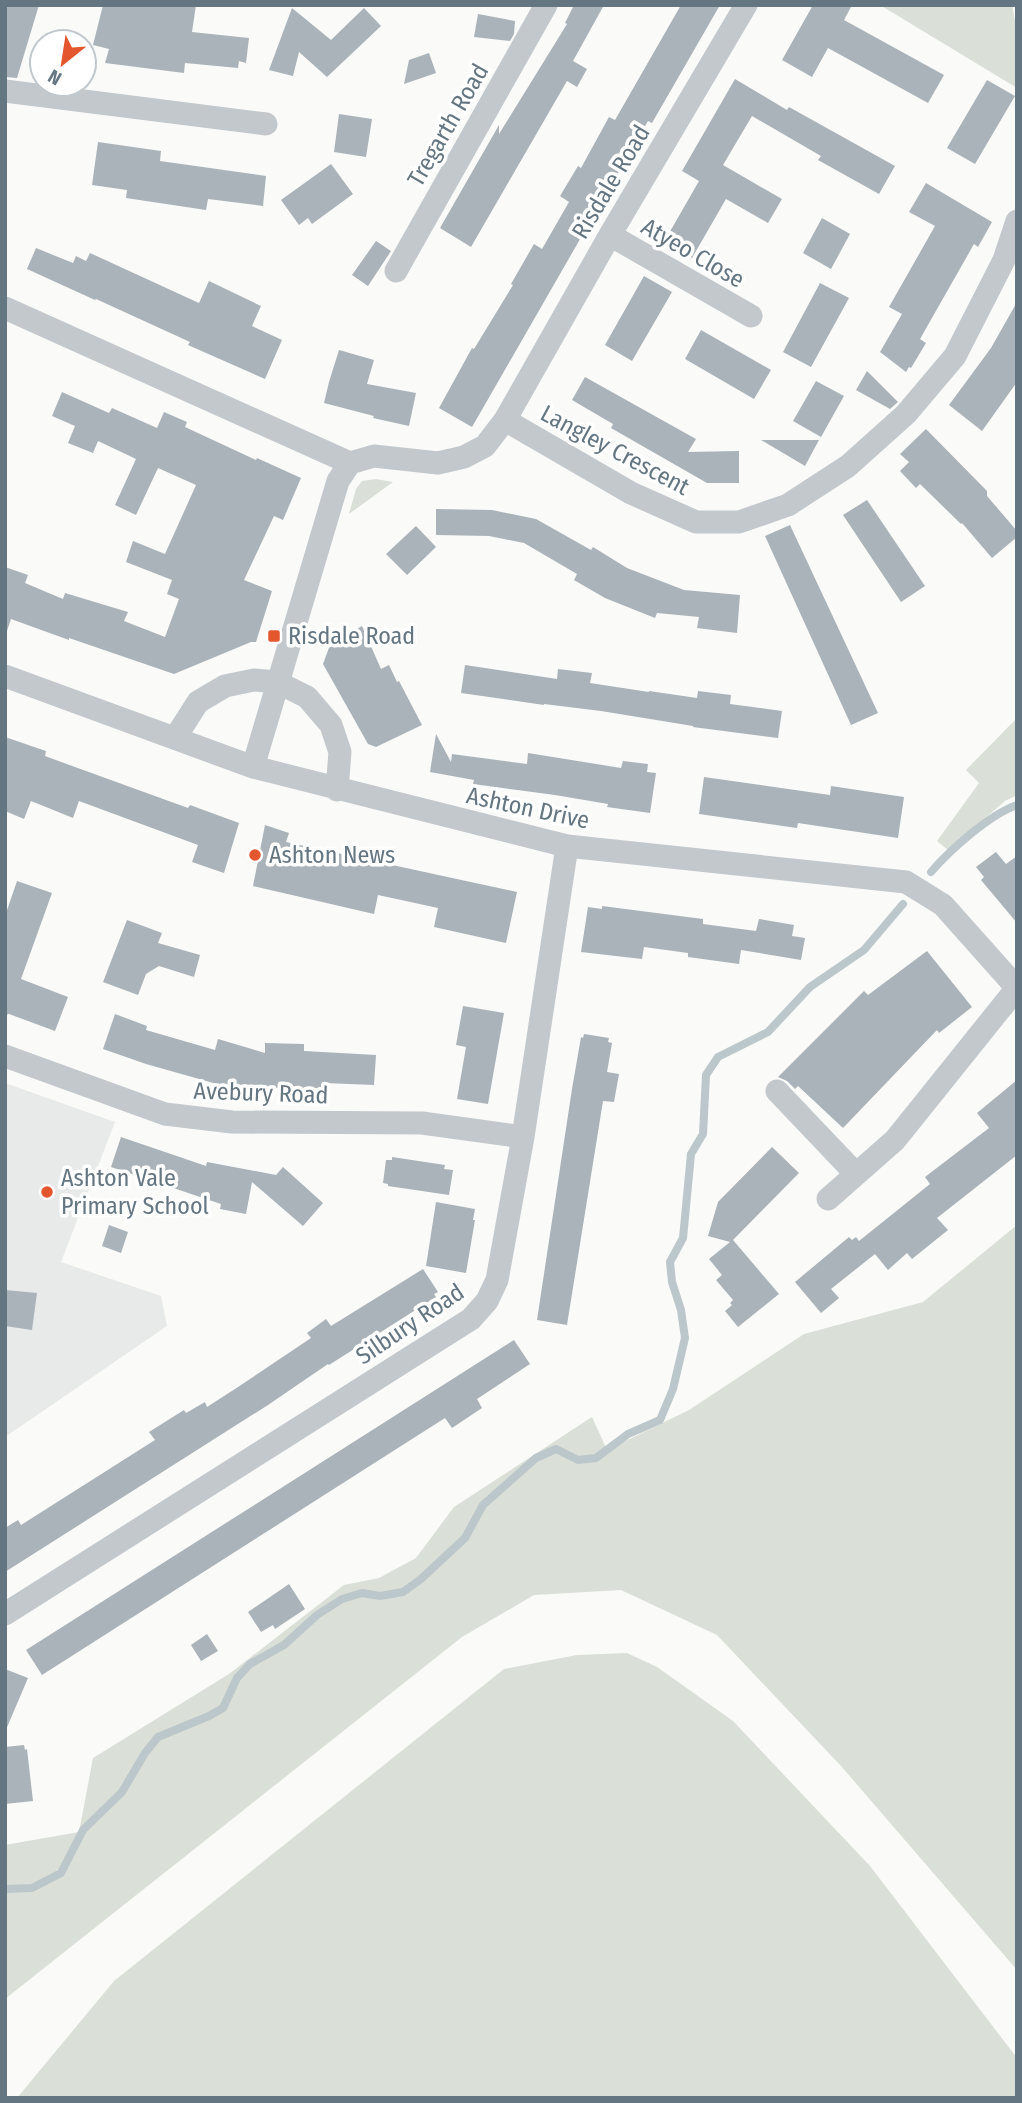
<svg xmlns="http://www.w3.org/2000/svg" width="1022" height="2103" viewBox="0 0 1022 2103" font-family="'Fira Sans Condensed',sans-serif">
<rect width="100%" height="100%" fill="#fafaf8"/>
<path fill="#e8e9e9" d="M 5,1083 L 115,1122 L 61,1262 L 161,1296 L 167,1326 L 5,1437 Z"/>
<path fill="#dadfd7" d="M 880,5 L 1012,5 L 1017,31 L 1017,88 Z
M 376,479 L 393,482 L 349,514 L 356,489 L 362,481 Z
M 1017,718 L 1017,795 L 1005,801 L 948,850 L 937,841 L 979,783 L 966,770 Z
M 1017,1225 L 1017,1970 L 841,1766 L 717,1635 L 621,1590 L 534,1595 L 462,1637 L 5,1999 L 5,1845 L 79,1832 L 93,1758 L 229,1674 L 344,1585 L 379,1578 L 416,1558 L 454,1507 L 592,1417 L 607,1450 L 689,1410 L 804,1334 L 923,1302 Z
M 627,1653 L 657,1667 L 733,1721 L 870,1866 L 1017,2058 L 1017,2098 L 17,2098 L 114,1981 L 504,1669 L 577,1655 Z"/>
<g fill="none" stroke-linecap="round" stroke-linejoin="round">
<path stroke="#bbc7cb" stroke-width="8" d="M 931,872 C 950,850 990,814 1017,805
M 5,1889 L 32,1888 L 61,1873 L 83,1830 L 122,1792 L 145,1753 L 158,1737 L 209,1716 L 223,1708 L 237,1678 L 250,1664 L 284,1645 L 317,1615 L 342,1599 L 362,1593 L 380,1596 L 403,1592 L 421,1579 L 465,1538 L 483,1505 L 536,1458 L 556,1449 L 578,1460 L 596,1458 L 628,1434 L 660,1420 L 673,1389 L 685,1338 L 681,1310 L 672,1282 L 670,1262 L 683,1238 L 691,1154 L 703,1134 L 706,1075 L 718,1057 L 768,1032 L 810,987 L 864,950 L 903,904"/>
</g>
<path fill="#aab3b9" d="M 5,5 L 39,5 L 17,78 L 5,77 Z
M 103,5 L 196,5 L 192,32 L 249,38 L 246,63 L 239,61 L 238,68 L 185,63 L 184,73 L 105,63 L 109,49 L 93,45 Z
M 574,5 L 604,5 L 573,61 L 587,69 L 577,87 L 567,81 L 471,247 L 440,228 L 499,125 L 499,134 L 567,24 L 565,23 Z
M 681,5 L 720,5 L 652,123 L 648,121 L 472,427 L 439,408 L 472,348 L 474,349 L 513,285 L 511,284 L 534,244 L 542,249 L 569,202 L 560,196 L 578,166 L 581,168 L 609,117 L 615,120 Z
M 813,5 L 852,5 L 844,20 L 944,75 L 928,103 L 828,48 L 812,77 L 782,60 Z
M 292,8 L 331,40 L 364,8 L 381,26 L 327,77 L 299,52 L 293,76 L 269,70 Z
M 478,14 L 515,21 L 514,34 L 510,41 L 474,37 Z
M 429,53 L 436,73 L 404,84 L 409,60 Z
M 735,79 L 787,110 L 789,107 L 895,166 L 879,194 L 818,160 L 821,156 L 752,116 L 723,165 L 782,199 L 768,223 L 726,199 L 692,258 L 664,242 L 699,181 L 682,171 Z
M 987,80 L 1015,96 L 975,164 L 947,148 Z
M 339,114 L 372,119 L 366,157 L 334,152 Z
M 98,142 L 161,151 L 160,161 L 266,176 L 263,206 L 208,199 L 206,210 L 126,198 L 127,190 L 92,185 Z
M 331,164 L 353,194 L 312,224 L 308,218 L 299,225 L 281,200 Z
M 926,183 L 992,222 L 978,247 L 974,244 L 920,339 L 926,343 L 911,368 L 909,367 L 906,372 L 880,352 L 902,314 L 889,307 L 935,226 L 909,212 Z
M 822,218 L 850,234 L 831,269 L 803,253 Z
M 376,241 L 391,251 L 368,286 L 352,275 Z
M 36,248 L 73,263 L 76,256 L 86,261 L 90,253 L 199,303 L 209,281 L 261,306 L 252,326 L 282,340 L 265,379 L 188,345 L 190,342 L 96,299 L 95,300 L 27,269 Z
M 644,276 L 672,292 L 632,361 L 605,345 Z
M 820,283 L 849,298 L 811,367 L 783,352 Z
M 1017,302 L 1017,382 L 982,431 L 949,405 L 991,348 Z
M 701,330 L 771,370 L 754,399 L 685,359 Z
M 339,350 L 374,360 L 367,384 L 416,393 L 409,426 L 373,418 L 374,416 L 324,403 L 329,382 Z
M 867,371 L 898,402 L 890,409 L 856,390 Z
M 585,377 L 696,439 L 688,452 L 739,451 L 739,483 L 707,483 L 611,428 L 613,424 L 572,400 Z
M 816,381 L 844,396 L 821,437 L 793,421 Z
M 62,392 L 109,413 L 112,408 L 157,428 L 164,412 L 187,422 L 185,427 L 256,460 L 257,458 L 301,478 L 283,520 L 274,516 L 244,580 L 272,591 L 256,642 L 251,642 L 174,674 L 69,638 L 69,640 L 11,619 L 7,631 L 5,630 L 5,567 L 28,575 L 25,583 L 63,599 L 65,593 L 128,612 L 124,621 L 165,637 L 179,599 L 167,594 L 172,580 L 126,562 L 133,541 L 165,554 L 196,485 L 158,468 L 136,515 L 115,505 L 136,459 L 98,441 L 93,453 L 68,443 L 75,426 L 52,416 Z
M 926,429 L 987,491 L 987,496 L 1017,531 L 1017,537 L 992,558 L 962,523 L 961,524 L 920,484 L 916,488 L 900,471 L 909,462 L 900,454 Z
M 761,440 L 819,440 L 805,466 Z
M 867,500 L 925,586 L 901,602 L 843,515 Z
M 436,509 L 492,510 L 536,519 L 591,550 L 593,547 L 627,568 L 684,590 L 740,595 L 737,633 L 697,628 L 699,617 L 657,613 L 655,618 L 605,598 L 574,580 L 577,574 L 524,543 L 489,536 L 436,535 Z
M 790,525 L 878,713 L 851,725 L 765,536 Z
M 416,526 L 436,547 L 407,575 L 386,554 Z
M 362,626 L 381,669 L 389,665 L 397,682 L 399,681 L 422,725 L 376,747 L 368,744 L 323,664 L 330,645 Z
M 465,665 L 557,679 L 558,669 L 592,673 L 590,683 L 649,692 L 649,691 L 697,698 L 698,691 L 731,695 L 730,704 L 782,711 L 778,738 L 693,727 L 693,726 L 601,711 L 544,704 L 544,705 L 461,693 Z
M 436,734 L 451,762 L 452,754 L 527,764 L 528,753 L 621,768 L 623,761 L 648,764 L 647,772 L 656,773 L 650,813 L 607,807 L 608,804 L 555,795 L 473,784 L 474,780 L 430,772 Z
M 5,737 L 46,751 L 45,756 L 64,763 L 188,808 L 190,805 L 239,823 L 224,873 L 192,862 L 198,845 L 79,801 L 73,818 L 31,801 L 24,819 L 5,811 Z
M 704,777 L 830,795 L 831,786 L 904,797 L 898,838 L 798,823 L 797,828 L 699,814 Z
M 265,825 L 289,833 L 286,842 L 517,892 L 506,943 L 434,927 L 438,908 L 378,895 L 374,914 L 253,886 Z
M 996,852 L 1006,864 L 1017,856 L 1017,923 L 981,880 L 984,877 L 976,867 Z
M 17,881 L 52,893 L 21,979 L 68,997 L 55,1031 L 9,1014 L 5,1015 L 5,916 Z
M 602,906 L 703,919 L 703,924 L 756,931 L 759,919 L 794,925 L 792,936 L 805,938 L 801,960 L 741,950 L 739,964 L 688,957 L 688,953 L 644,947 L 642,959 L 581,952 L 588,907 L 602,909 Z
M 127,920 L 162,933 L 158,943 L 200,955 L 194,977 L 159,966 L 146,974 L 138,995 L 103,982 Z
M 927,951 L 972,1007 L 939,1033 L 937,1030 L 843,1128 L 798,1086 L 795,1089 L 787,1081 L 778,1077 L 864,991 L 868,995 Z
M 463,1006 L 504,1013 L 488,1104 L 457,1099 L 466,1047 L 456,1045 Z
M 115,1014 L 147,1026 L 146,1030 L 215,1050 L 218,1039 L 265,1053 L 265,1043 L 304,1044 L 304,1051 L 376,1055 L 374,1085 L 324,1083 L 324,1088 L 231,1088 L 146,1064 L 103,1049 Z
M 584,1034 L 609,1038 L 608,1042 L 612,1043 L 607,1072 L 619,1074 L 614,1102 L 603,1101 L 567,1325 L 537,1320 L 572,1089 L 581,1037 L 583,1038 Z
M 1017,1080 L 1017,1155 L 937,1218 L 948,1230 L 912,1259 L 907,1253 L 888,1270 L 875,1254 L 831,1289 L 839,1298 L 821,1313 L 795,1282 L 849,1237 L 852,1240 L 856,1237 L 859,1241 L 930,1184 L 925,1177 L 989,1128 L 977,1113 Z
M 121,1137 L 206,1166 L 207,1162 L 276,1175 L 283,1167 L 323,1203 L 303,1226 L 252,1182 L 246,1214 L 220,1209 L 221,1204 L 111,1167 Z
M 772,1147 L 799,1173 L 733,1240 L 779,1294 L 738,1327 L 725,1311 L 732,1305 L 730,1303 L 733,1300 L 716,1280 L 722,1275 L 709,1259 L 730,1242 L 708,1236 L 718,1202 Z
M 392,1157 L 445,1165 L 444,1169 L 453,1170 L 449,1195 L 388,1186 L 388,1184 L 383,1183 L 386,1160 L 392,1160 Z
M 436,1202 L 475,1209 L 473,1220 L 475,1220 L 466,1273 L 426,1266 Z
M 109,1225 L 128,1232 L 121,1253 L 102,1246 Z
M 423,1269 L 438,1292 L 434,1294 L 436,1297 L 329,1365 L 328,1364 L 268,1405 L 5,1572 L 5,1528 L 18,1520 L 21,1525 L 155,1440 L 149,1432 L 184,1410 L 186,1413 L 205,1402 L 207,1407 L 238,1387 L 311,1338 L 307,1333 L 326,1319 L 331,1326 Z
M 5,1290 L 37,1293 L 32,1330 L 5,1326 Z
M 514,1340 L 530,1364 L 477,1399 L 482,1408 L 452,1428 L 445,1418 L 42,1675 L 26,1650 Z
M 289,1584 L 305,1609 L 275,1629 L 273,1625 L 261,1632 L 248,1612 Z
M 207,1634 L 218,1651 L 201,1661 L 191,1645 Z
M 5,1669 L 28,1678 L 5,1732 Z
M 24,1745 L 25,1750 L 27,1749 L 33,1801 L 5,1804 L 5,1747 Z"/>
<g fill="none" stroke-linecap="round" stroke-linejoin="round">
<path stroke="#c3c8cc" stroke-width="23" d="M 5,91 L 266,124
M 610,235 L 751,316
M 396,271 L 546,5
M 5,308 L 350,463 L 374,456 L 438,463 L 464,457 L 485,446 L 505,420 L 610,235 L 746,5
M 505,420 L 631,493 L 696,522 L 739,522 L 788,505 L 848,466 L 906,414 L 955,356 L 1004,260 L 1017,221
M 5,676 L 253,767 L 567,846 L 906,882 L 943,905 L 1017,988
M 175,738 L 198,702 L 225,686 L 254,680 L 277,682 L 307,697 L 331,725 L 340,752 L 337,790
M 253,767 L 338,481 L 350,463
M 5,1056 L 165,1114 L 232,1122 L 422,1123 L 523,1137
M 777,1091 L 856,1174
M 828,1199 L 895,1140 L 1017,988
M 5,1614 L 471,1319 L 487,1301 L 497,1280 L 523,1137 L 567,846"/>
</g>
<g fill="#e4572e" stroke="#fff" stroke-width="2.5">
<rect x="267" y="629" width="14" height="14" rx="3.5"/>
<circle cx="255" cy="855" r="7"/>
<circle cx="47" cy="1192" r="7"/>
</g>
<g text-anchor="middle" stroke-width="7" stroke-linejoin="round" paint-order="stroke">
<g font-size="24" fill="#657683" stroke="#fff">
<text transform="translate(448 125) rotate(-60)" y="8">Tregarth Road</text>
<text transform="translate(611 182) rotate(-59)" y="8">Risdale Road</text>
<text transform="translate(693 253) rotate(30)" y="8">Atyeo Close</text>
<text transform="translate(615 450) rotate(28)" y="8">Langley Crescent</text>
<text transform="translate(528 808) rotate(12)" y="8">Ashton Drive</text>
<text transform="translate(261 1093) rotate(2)" y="8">Avebury Road</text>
<text transform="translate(410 1324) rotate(-34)" y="8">Silbury Road</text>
</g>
<g font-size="24" fill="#657683" stroke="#fff" text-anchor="start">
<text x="288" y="644">Risdale Road</text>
<text x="269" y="863">Ashton News</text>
<text x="61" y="1186">Ashton Vale<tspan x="61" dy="28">Primary School</tspan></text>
</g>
</g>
<rect width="1022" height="2103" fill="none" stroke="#657683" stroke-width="14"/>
<g transform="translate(63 63) rotate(210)"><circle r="33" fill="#ffffff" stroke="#c1c8cd" stroke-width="2"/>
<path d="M0-5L12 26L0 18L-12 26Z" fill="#e4572e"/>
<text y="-10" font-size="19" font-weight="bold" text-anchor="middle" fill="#657683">N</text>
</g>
</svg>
